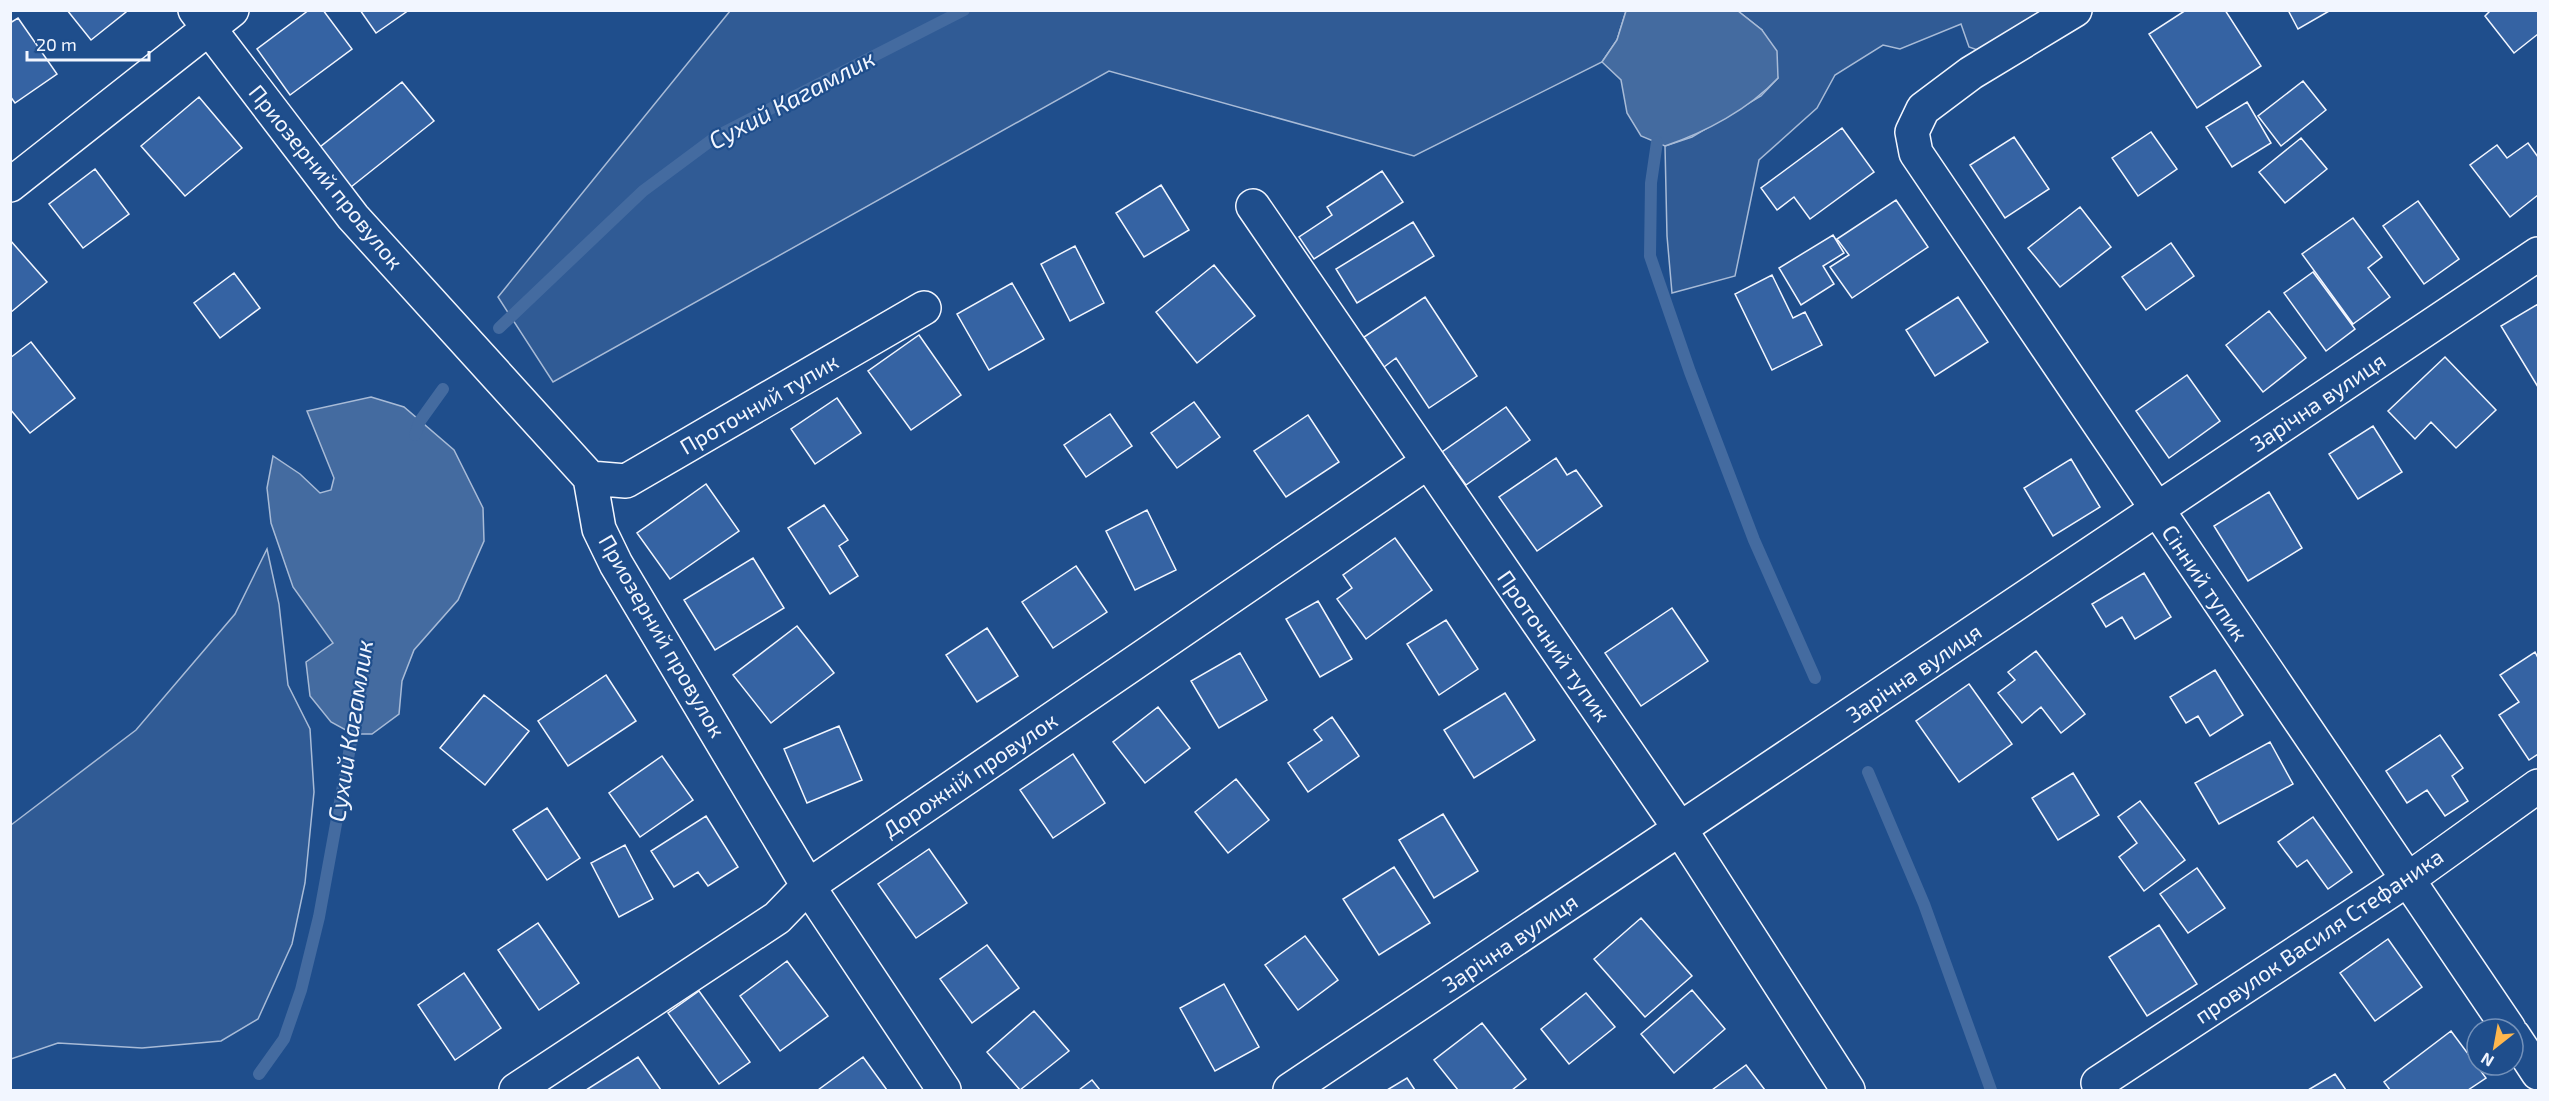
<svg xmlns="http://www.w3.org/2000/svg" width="2549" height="1101" viewBox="0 0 2549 1101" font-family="'Exo 2',sans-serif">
<rect width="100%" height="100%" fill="#1f4e8c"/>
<path fill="#305b95" stroke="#a8bbd7" stroke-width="1.5" d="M 730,11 L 1626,11 L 1617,40 L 1602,62 L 1414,156 L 1109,71 L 553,382 L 498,297 Z
M 1738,11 L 2072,11 L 1983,52 L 1969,47 L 1961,24 L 1900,49 L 1883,45 L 1835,75 L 1817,108 L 1759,160 L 1735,276 L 1672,293 L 1667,236 L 1665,146 L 1692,137 L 1761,96 L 1778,78 L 1762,30 Z
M 267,549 L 279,604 L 288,685 L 310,729 L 314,792 L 305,883 L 292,944 L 258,1019 L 221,1041 L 142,1048 L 58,1043 L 11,1059 L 11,825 L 136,730 L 235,614 Z"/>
<path fill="#446ba0" stroke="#a8bbd7" stroke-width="1.5" d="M 1626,11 L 1738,11 L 1762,30 L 1777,51 L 1778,78 C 1749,109 1706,132 1665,146 L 1641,136 L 1627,113 L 1621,80 L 1602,62 L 1617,40 Z
M 371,397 L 404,407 L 454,450 L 483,508 L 484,541 L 458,600 L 414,650 L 402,681 L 399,714 L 372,734 L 353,734 L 331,722 L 310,696 L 306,662 L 333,643 L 293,587 L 271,523 L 267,488 L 273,456 L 300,474 L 320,493 L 331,490 L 334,478 L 307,411 Z"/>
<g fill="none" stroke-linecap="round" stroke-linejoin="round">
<path stroke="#446ba0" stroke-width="12" d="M 1657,142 L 1651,183 L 1650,256 L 1690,372 L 1754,540 L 1815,678
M 499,328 L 643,191 L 717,136 L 964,10
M 415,435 L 420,421 L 443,389
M 1868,772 L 1924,904 L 1991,1090
M 259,1074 L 284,1039 L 301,990 L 319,917 L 355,720"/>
</g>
<path fill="#3563a3" stroke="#f2f6ff" stroke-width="1.5" d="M 67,10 L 125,10 L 126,12 L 91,40 Z
M 309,10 L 323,10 L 352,49 L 290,95 L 257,49 Z
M 360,10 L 409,10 L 376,33 Z
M 2186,10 L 2225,10 L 2261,66 L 2197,108 L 2149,34 Z
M 2288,10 L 2331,10 L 2298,29 Z
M 2491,10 L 2538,10 L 2538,34 L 2514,53 L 2485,16 Z
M 18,18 L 57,74 L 15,103 L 10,96 L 10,23 Z
M 2303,81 L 2326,110 L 2281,146 L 2258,116 Z
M 402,82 L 434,121 L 351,187 L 320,147 Z
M 199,97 L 242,148 L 185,196 L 141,146 Z
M 2247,102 L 2271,143 L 2232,167 L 2206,127 Z
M 1842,128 L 1874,172 L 1810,219 L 1794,197 L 1777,210 L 1761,188 Z
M 2151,132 L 2177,169 L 2138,196 L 2112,158 Z
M 2014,137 L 2049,189 L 2005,218 L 1970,165 Z
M 2301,138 L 2327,169 L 2285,203 L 2259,172 Z
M 2528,143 L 2538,157 L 2538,195 L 2510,217 L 2470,165 L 2497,145 L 2507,158 Z
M 95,169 L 129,214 L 83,248 L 49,204 Z
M 1382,171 L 1403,202 L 1314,259 L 1299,237 L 1332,215 L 1327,207 Z
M 1161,185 L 1189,230 L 1144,257 L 1116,213 Z
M 1896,200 L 1928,247 L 1852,298 L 1830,267 L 1849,255 L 1837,239 Z
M 2418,201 L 2459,259 L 2424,284 L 2383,226 Z
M 2080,207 L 2111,247 L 2060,287 L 2028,248 Z
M 2353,218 L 2382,257 L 2368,268 L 2390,297 L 2353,324 L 2302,254 Z
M 1413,222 L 1434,256 L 1357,303 L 1336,269 Z
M 1833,235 L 1844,253 L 1823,266 L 1834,284 L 1801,305 L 1779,268 Z
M 10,240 L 47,282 L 10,313 Z
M 2171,243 L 2194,276 L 2146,310 L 2122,277 Z
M 1075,246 L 1104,303 L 1070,321 L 1041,264 Z
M 1214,265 L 1255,316 L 1197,363 L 1156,312 Z
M 2313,272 L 2355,329 L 2326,351 L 2284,293 Z
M 234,273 L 260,308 L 220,338 L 194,303 Z
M 1772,275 L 1793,318 L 1805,312 L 1822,345 L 1772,370 L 1735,294 Z
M 1012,283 L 1044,339 L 989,370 L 957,314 Z
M 1425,297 L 1477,376 L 1429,408 L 1396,358 L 1384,367 L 1364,337 Z
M 1958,297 L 1988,342 L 1935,376 L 1906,330 Z
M 2538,304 L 2538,387 L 2501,326 Z
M 2269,311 L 2306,358 L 2263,392 L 2226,345 Z
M 919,335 L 961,395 L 911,430 L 868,371 Z
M 31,342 L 75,398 L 30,433 L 10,409 L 10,358 Z
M 2445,357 L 2496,410 L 2456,448 L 2431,422 L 2415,439 L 2388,411 Z
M 2187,375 L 2220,421 L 2169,458 L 2136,411 Z
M 837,398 L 861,433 L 815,464 L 791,429 Z
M 1194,402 L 1220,437 L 1177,468 L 1151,433 Z
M 1506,407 L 1530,440 L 1466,485 L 1442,452 Z
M 1110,414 L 1132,446 L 1086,477 L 1064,445 Z
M 1308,415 L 1339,462 L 1286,497 L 1254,451 Z
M 2373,426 L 2402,472 L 2358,499 L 2329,454 Z
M 1556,458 L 1567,475 L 1576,470 L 1602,506 L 1537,551 L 1499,497 Z
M 2071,459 L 2100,507 L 2053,536 L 2024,488 Z
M 706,484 L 739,531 L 670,579 L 637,533 Z
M 2269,492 L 2302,548 L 2248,581 L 2214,526 Z
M 824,505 L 848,540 L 839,546 L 858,576 L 830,594 L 788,528 Z
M 1147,510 L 1176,570 L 1135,590 L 1106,531 Z
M 1395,538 L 1432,590 L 1366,639 L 1337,599 L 1352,588 L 1343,575 Z
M 753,558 L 784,608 L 715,650 L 684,600 Z
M 1076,566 L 1107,612 L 1053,648 L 1022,602 Z
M 2144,573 L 2171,617 L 2135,639 L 2122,617 L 2106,627 L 2092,604 Z
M 1318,601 L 1352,659 L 1320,677 L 1286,619 Z
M 1672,608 L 1708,661 L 1641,706 L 1605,653 Z
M 1446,620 L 1478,669 L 1439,695 L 1407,644 Z
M 797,626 L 834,673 L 771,723 L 733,675 Z
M 987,628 L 1018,676 L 977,702 L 946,655 Z
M 2036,651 L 2085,714 L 2061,733 L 2041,707 L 2022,723 L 1998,693 L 2015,680 L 2008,672 Z
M 2535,652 L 2538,658 L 2538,754 L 2529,760 L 2499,715 L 2519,702 L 2500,675 Z
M 1240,653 L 1267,700 L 1219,728 L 1191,681 Z
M 2215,670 L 2243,715 L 2210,736 L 2198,716 L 2186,723 L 2170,697 Z
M 606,675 L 636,721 L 568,766 L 538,721 Z
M 1969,684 L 2012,744 L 1959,782 L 1916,721 Z
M 1505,693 L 1535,740 L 1474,778 L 1444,730 Z
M 484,695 L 529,731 L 485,785 L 440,748 Z
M 1158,707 L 1190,748 L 1145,783 L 1113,742 Z
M 1332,717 L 1359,756 L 1308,792 L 1288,763 L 1322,740 L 1314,730 Z
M 839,726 L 862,780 L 807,803 L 784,749 Z
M 2440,735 L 2463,768 L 2452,776 L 2468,801 L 2445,816 L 2427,790 L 2407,803 L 2386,771 Z
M 2270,742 L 2293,784 L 2219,824 L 2195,783 Z
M 1073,754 L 1105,803 L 1053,838 L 1020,790 Z
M 662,756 L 693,800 L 640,837 L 609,793 Z
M 2073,773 L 2099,815 L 2058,840 L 2032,798 Z
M 1236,779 L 1269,820 L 1228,853 L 1195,812 Z
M 2140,801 L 2185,860 L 2144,891 L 2119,857 L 2137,843 L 2118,817 Z
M 547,808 L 580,858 L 547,880 L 513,830 Z
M 1443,814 L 1478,871 L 1434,898 L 1399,840 Z
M 706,816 L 738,867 L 708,886 L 698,872 L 674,887 L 651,851 Z
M 2313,817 L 2352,872 L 2328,889 L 2307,860 L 2297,867 L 2278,842 Z
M 625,845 L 653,899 L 619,917 L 591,863 Z
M 929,849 L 967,903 L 916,938 L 878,884 Z
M 1394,867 L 1430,923 L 1379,955 L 1343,899 Z
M 2197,868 L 2225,908 L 2188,933 L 2160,894 Z
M 1641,918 L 1692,976 L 1645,1017 L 1594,959 Z
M 538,923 L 579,983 L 539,1010 L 498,950 Z
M 2159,925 L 2197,984 L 2147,1016 L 2109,957 Z
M 1305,936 L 1338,980 L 1298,1010 L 1265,965 Z
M 2388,939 L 2422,987 L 2375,1021 L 2340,973 Z
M 987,945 L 1019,988 L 972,1023 L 940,979 Z
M 787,961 L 828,1016 L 780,1051 L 740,996 Z
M 464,973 L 501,1028 L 455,1060 L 418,1005 Z
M 1224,984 L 1259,1047 L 1215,1071 L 1180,1008 Z
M 1692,990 L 1725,1029 L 1674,1073 L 1641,1034 Z
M 699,991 L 750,1062 L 719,1084 L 668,1013 Z
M 1586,993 L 1615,1027 L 1569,1064 L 1541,1029 Z
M 1034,1011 L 1069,1051 L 1020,1090 L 987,1052 Z
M 1482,1023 L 1526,1079 L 1512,1090 L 1458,1090 L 1434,1060 Z
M 2451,1031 L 2486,1078 L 2468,1090 L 2390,1090 L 2384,1082 Z
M 638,1057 L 661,1090 L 586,1090 Z
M 863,1057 L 887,1090 L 818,1090 Z
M 1746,1065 L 1765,1090 L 1712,1090 Z
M 2335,1074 L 2346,1090 L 2308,1090 Z
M 1407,1078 L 1415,1090 L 1387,1090 Z
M 1092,1080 L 1100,1090 L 1079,1090 Z"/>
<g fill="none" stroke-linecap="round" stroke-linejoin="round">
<defs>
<path id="street" d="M 195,10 L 353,217 L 590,478 L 599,529 L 616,564 L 808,886 L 944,1090
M 2075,10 L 1971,73 L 1923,109 L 1912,132 L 1916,153 L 2509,1029
M 10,185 L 232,10
M 1253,206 L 1680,829 L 1848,1090
M 590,478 L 626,481 L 924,308
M 2513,1035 L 2538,1073
M 2098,1083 L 2407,880 L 2538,786
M 516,1090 L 777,918 L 808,886 L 1428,462
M 1290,1090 L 2538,254"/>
</defs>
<use href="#street" stroke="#f2f6ff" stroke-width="36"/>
<use href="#street" stroke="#1f4e8c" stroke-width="33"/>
</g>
<g text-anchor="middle" stroke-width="4.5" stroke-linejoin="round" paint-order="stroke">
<g font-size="22" fill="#f2f6ff" stroke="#1f4e8c">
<text transform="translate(326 177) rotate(51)" y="8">Приозерний провулок</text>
<text transform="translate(2318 402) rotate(-34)" y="8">Зарічна вулиця</text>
<text transform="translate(759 404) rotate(-30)" y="8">Проточний тупик</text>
<text transform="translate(2205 583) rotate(56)" y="8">Сінний тупик</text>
<text transform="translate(662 636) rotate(60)" y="8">Приозерний провулок</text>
<text transform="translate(1554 646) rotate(55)" y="8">Проточний тупик</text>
<text transform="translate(1914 673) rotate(-34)" y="8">Зарічна вулиця</text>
<text transform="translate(970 775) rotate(-34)" y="8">Дорожній провулок</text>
<text transform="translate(2319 936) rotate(-34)" y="8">провулок Василя Стефаника</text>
<text transform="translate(1510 943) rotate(-34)" y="8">Зарічна вулиця</text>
</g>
<g font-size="24" font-style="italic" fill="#f2f6ff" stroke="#1f4e8c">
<text transform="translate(792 100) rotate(-28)" y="8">Сухий Кагамлик</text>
<text transform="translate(351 731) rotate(-81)" y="8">Сухий Кагамлик</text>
</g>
</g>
<rect width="2549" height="1101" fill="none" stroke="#f2f6ff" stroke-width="24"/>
<g transform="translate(2495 1047) rotate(211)"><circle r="28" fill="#1f4e8c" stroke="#7391ba" stroke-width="1.5"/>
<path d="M0-4.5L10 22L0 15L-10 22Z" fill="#ffb74d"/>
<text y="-9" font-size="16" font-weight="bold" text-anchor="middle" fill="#f2f6ff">N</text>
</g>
<path d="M27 51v9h122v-9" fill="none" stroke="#f2f6ff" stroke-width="3"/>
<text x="36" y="51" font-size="18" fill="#f2f6ff" stroke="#1f4e8c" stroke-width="4.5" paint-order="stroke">20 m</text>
</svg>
